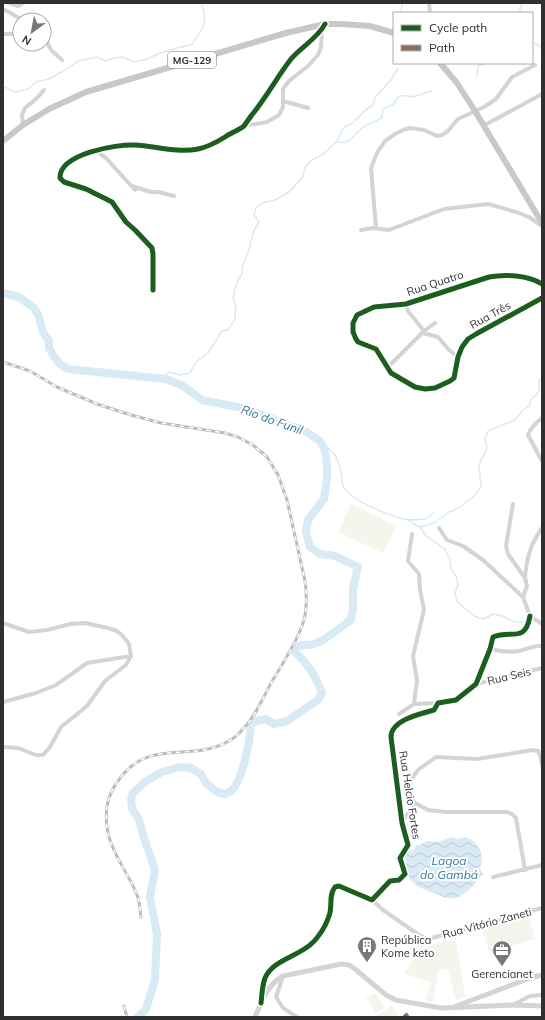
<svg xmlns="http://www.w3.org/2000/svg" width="545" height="1020" viewBox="0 0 545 1020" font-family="Mulish,sans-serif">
<defs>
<pattern id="water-waves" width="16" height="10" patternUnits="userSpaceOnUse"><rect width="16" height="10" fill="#d8eaf4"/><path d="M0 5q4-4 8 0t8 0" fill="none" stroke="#bac9d2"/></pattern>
</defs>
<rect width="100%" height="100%" fill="#fff"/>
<path fill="#f2f6ec" d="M 351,504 L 396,526 L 383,553 L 338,532 Z
M 528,914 L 535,939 L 489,952 L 482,927 Z
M 415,938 L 430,945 L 456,939 L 465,997 L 456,1000 L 448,969 L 438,970 L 433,1003 L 425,1001 L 431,982 L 404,974 L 415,956 L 409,948 Z
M 375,993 L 385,1008 L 376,1013 L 366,998 Z
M 392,1006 L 399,1017 L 376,1017 L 376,1016 Z"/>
<path fill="url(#water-waves)" d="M 451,837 L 457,839 L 466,837 C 470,839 475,841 477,845 C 482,851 483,862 480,868 L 483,874 C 476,882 466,896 455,898 C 448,900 443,896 437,894 C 413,886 406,882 404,856 L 407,850 L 412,851 L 416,846 L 428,841 L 438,842 Z"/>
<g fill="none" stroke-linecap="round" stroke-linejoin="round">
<path stroke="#d8eaf4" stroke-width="1.5" d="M 401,13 L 402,3
M 519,13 L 522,3
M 532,42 L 542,47
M 477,77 L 478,66 L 485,63
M 3,86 L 15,92 L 28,89 L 36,82 L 49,79 L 65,70 L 78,61 L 98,57 L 105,61 L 114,58 L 123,57 L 134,62 L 147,59 L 160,53 L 181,47 L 191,45 C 203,30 209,22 201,3
M 336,142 C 340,137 341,131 344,128 C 346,125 350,125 352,123 C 360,117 363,110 372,106 L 376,96 L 391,80 L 398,68
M 162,378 L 169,372 L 180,375 L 190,373 L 196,362 L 208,353 L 222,331 L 228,330 L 235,319 L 236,308 L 233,297 L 237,282 L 242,274 L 242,267 L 248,253 L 254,230 L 259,222 L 254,214 L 256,208 L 262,203 L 275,200 L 289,192 L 302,178 L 305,168 L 310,161 L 322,155 L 336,142 C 353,145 353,133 365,126 C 371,122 377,122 382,117 L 383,109 L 394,104 C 400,89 405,99 416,96 C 421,95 426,92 432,91
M 322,446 C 337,450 339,463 342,477 C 342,479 342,483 343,486 C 350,500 389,516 404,519 C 409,520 420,520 425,519 C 429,518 432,514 435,512
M 408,520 L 414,524 L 420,527 L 426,536 L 445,549 L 450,560 L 451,569 L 456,576 L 458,585 L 455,593 L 457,602 L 476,617 L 484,619 L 493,614 L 503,616 L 514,622 L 524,622
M 420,527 L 434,523 L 449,512 L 460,507 L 475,495 L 481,487 L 479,465 L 487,448 L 485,439 L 488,431 L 515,420 L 523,410 L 529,406 L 531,399 L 536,395 L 539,390 L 539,380 L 542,378"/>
<path stroke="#d8eaf4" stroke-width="8" d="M 3,293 L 19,297 L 34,308 L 38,314 L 43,332 L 49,341 L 49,348 L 53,355 L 60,364 L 68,369 L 166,379 L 183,386 L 202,400 L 242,408 L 305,431 L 320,441 L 325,450 L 327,466 L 327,479 L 324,499 L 308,520 L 306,532 L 310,547 L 320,554 L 335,556 L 358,567 L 353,589 L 353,608 L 351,620 C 339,628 328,639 314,644 C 308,646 302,644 296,647 L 295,652 C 307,663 317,678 322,693 L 318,700 L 287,721 L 274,724 L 266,719 L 257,721 L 251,724 C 250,740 243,778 233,789 C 231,792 228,793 225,794 L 217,792 L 206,783 L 201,774 L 191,768 L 180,767 L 162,772 L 146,781 L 133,793 L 131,800 L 132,809 L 139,819 L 143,835 L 155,870 L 150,897 L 157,934 L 155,980 L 146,1009 L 138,1017"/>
<path stroke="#d4d4d4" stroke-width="4" d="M 9,3 L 18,6 L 23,3
M 429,3 L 430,13
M 3,9 L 23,20
M 3,34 L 20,34
M 44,38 L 52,51 L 62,60
M 283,101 L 308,108
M 23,125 L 22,115 L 25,108 L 37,98 L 44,90
M 243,126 L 267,122 L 279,115 L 283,107 L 283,89 L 289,81 L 308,66 L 318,55 L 321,47 L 322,31
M 483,126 L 542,94
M 96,151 L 106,158 L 135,190
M 132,186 L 151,192 L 158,192 L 174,196
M 376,228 L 371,168 L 377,153 L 385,141 L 395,134 L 403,130 L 410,128 L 424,130 L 437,136 L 442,135 L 448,131 L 458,119 L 484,107 L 496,99 L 512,77 L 535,65
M 361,230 L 373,228 L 389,230 L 444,209 L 488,204 L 516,212 L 529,217 L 542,226
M 542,284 C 528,275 505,274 489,277 L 406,304 L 374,307 L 357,315 L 353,323 L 353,332 L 356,339 L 358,342 L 376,349 L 391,373 L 415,387 L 425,389 L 435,388 L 450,381 L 454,378 L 458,357 L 462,347 L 468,339 L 476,334 L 542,298
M 153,290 L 153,254 L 152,248 L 135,230 L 126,222 L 112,202 L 86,189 L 64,182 L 60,178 C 59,154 116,144 135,145 C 155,146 177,153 198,149 C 208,147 217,142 225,137 C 231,133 239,130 244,126 C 246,123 249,119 251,116 C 266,98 277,77 291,59 C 301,47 318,38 325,24
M 406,304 L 408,311 L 424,331
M 423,333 L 438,337 L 449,350 L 458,357
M 387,368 L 424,331 L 435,323
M 542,418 C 536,423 530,428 528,435 L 542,461
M 513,504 L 506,546 L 508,554 L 525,578 L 527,586 L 523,597
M 439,528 L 447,540 L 463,546 L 483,560 L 523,597 L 530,616 L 542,624
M 412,534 L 408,561 L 419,574 L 420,590 L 424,610 L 413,656 L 417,680 L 414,704
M 525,577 C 527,557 530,545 542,528
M 3,623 L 29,632 L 47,630 L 70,624 L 85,623 L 108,628 L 117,631 L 122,635 L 129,644 L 131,656 L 126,665 L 105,681 L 87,706 L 61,727 L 50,747 L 43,755 L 36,755 L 18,748 L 3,747
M 490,649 C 500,651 509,653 519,651 C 527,649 534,645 542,646
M 476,684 L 542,668
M 3,702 L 36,693 L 56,685 L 87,663 L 131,656
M 399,714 L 414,704 L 438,703
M 402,823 L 415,803
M 525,870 L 516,818 L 512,814 L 507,812 L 446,812 L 428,810 L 415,803 L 410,794 L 410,785 L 412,778 L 418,770 L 436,757 L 477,759 L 533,750 L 538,751 L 540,755 L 542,765
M 493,877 L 542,865
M 372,900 L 383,910 L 419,935 L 425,938 L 432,938 L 542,908
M 283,976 L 276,997 L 283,1008 L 297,1017
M 261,1002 C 262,994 262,985 265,978 C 274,957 305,957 319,935 C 323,929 327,922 329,916 C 333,906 328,896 335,887 L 339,886 L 372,900 L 390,881 L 399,880 L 405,874 L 400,858 L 408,845 L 402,823 L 391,737 C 391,720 420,714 434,710 L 438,703 L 456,700 L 476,684 L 490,649 L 493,637 C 511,629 525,644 530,616
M 513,1005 L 530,996 L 542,995"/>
<path stroke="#d4d4d4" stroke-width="5" d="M 456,1006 L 530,978 L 542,975
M 255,1017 C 262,1001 267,985 283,976 L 341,964 L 349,965 L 355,969 L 386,995 L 396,1000 L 441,1008 L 513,1005 L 542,1006"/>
<path stroke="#c8c8c8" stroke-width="6" d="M 440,63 L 457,83 L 475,111 L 542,223
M 3,141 L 23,125 L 49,109 L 86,92 L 286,33 L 325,24 L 341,24 L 370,26 L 394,33"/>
<defs>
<path id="rail" d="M 3,362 L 30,371 L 57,387 L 97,404 L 131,415 L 161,423 L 225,433 L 238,437 L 253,445 L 267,457 L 278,475 L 287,500 L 305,581 C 307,596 307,613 302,626 C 294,647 281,666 270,685 C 262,700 255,717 243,729 C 239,734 233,739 227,742 C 191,762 150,739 121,777 C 114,785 109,795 107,806 C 103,838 117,856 131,882 C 134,888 138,895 139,902 C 140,906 140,912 141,917
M 124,1006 L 127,1017"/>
</defs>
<use href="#rail" stroke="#bcbcbc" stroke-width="3"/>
<use href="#rail" stroke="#fff" stroke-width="1.5" stroke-dasharray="4.5" stroke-linecap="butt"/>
<path stroke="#8d6e63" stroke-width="4" stroke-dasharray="8 4" stroke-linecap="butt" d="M 404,1017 L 408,1014"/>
<defs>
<path id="cycleway" d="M 542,284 C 528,275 505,274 489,277 L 406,304 L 374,307 L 357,315 L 353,323 L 353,332 L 356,339 L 358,342 L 376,349 L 391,373 L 415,387 L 425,389 L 435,388 L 450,381 L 454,378 L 458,357 L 462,347 L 468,339 L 476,334 L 542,298
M 153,290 L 153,254 L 152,248 L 135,230 L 126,222 L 112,202 L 86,189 L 64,182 L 60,178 C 59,154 116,144 135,145 C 155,146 177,153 198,149 C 208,147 217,142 225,137 C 231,133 239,130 244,126 C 246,123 249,119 251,116 C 266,98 277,77 291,59 C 301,47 318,38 325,24
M 261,1003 C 262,995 262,986 265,978 C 274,957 305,957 319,935 C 323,930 327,922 329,916 C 333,906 328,896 335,887 L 339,886 L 372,900 L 390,881 L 399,880 L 405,874 L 400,858 L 408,845 L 402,823 L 391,737 C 391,720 420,714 434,710 L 438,703 L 456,700 L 476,684 L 490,649 L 493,637 C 511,629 525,644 530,616"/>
</defs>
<use href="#cycleway" stroke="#fff" stroke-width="8"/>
<use href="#cycleway" stroke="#1b5e20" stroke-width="5"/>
</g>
<defs>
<symbol id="building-pin" viewBox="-11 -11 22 30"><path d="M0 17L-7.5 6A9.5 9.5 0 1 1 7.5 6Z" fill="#787878" stroke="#fff"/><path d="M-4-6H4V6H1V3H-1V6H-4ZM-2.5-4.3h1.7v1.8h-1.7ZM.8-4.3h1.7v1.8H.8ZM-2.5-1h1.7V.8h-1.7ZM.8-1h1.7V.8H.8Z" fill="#fff"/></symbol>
<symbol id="office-pin" viewBox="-11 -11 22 30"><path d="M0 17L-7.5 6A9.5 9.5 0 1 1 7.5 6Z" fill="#787878" stroke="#fff"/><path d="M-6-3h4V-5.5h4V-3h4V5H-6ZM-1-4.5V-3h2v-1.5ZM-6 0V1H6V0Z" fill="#fff"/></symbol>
</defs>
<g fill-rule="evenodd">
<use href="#building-pin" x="356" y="935" width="22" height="30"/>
<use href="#office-pin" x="491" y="939" width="22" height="30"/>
</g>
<g text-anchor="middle" stroke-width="4" stroke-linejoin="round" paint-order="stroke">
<rect fill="#fff" stroke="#6e6e6e" stroke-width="1" x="168" y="52" width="48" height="16" rx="3"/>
<g font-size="10" font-weight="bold" fill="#303030">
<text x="192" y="64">MG-129</text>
</g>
<g font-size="11" fill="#303030" stroke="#fff">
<text transform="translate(435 283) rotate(-18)" y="4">Rua Quatro</text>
<text transform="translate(490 315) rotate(-29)" y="4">Rua Três</text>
<text transform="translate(509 676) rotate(-13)" y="4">Rua Seis</text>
<text transform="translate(410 795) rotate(81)" y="4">Rua Helcio Fortes</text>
<text transform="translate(487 923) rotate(-15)" y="4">Rua Vitório Zaneti</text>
</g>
<g font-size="11" fill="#303030" stroke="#fff" text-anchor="start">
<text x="381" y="944">República<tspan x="381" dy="13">Kome keto</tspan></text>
<text x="502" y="978" text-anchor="middle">Gerencianet</text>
</g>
<g font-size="12" font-style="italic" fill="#367799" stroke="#fff">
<text transform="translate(272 420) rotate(20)" y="4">Rio do Funil</text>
<text x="449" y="865">Lagoa<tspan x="449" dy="14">do Gambá</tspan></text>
</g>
</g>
<rect width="545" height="1020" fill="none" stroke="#303030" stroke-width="8"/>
<rect x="393" y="12" width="140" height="52" fill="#ffffff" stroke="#acacac"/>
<rect x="401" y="25" width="20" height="6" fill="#1b5e20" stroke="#acacac"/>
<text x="429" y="32" font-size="12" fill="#303030">Cycle path</text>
<rect x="401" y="45" width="20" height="6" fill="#8d6e63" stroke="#acacac"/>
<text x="429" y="52" font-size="12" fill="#303030">Path</text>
<g transform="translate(32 32) rotate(212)"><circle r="19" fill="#ffffff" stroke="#acacac"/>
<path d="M0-3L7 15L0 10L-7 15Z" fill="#787878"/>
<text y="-6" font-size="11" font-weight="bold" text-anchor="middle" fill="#303030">N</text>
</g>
</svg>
